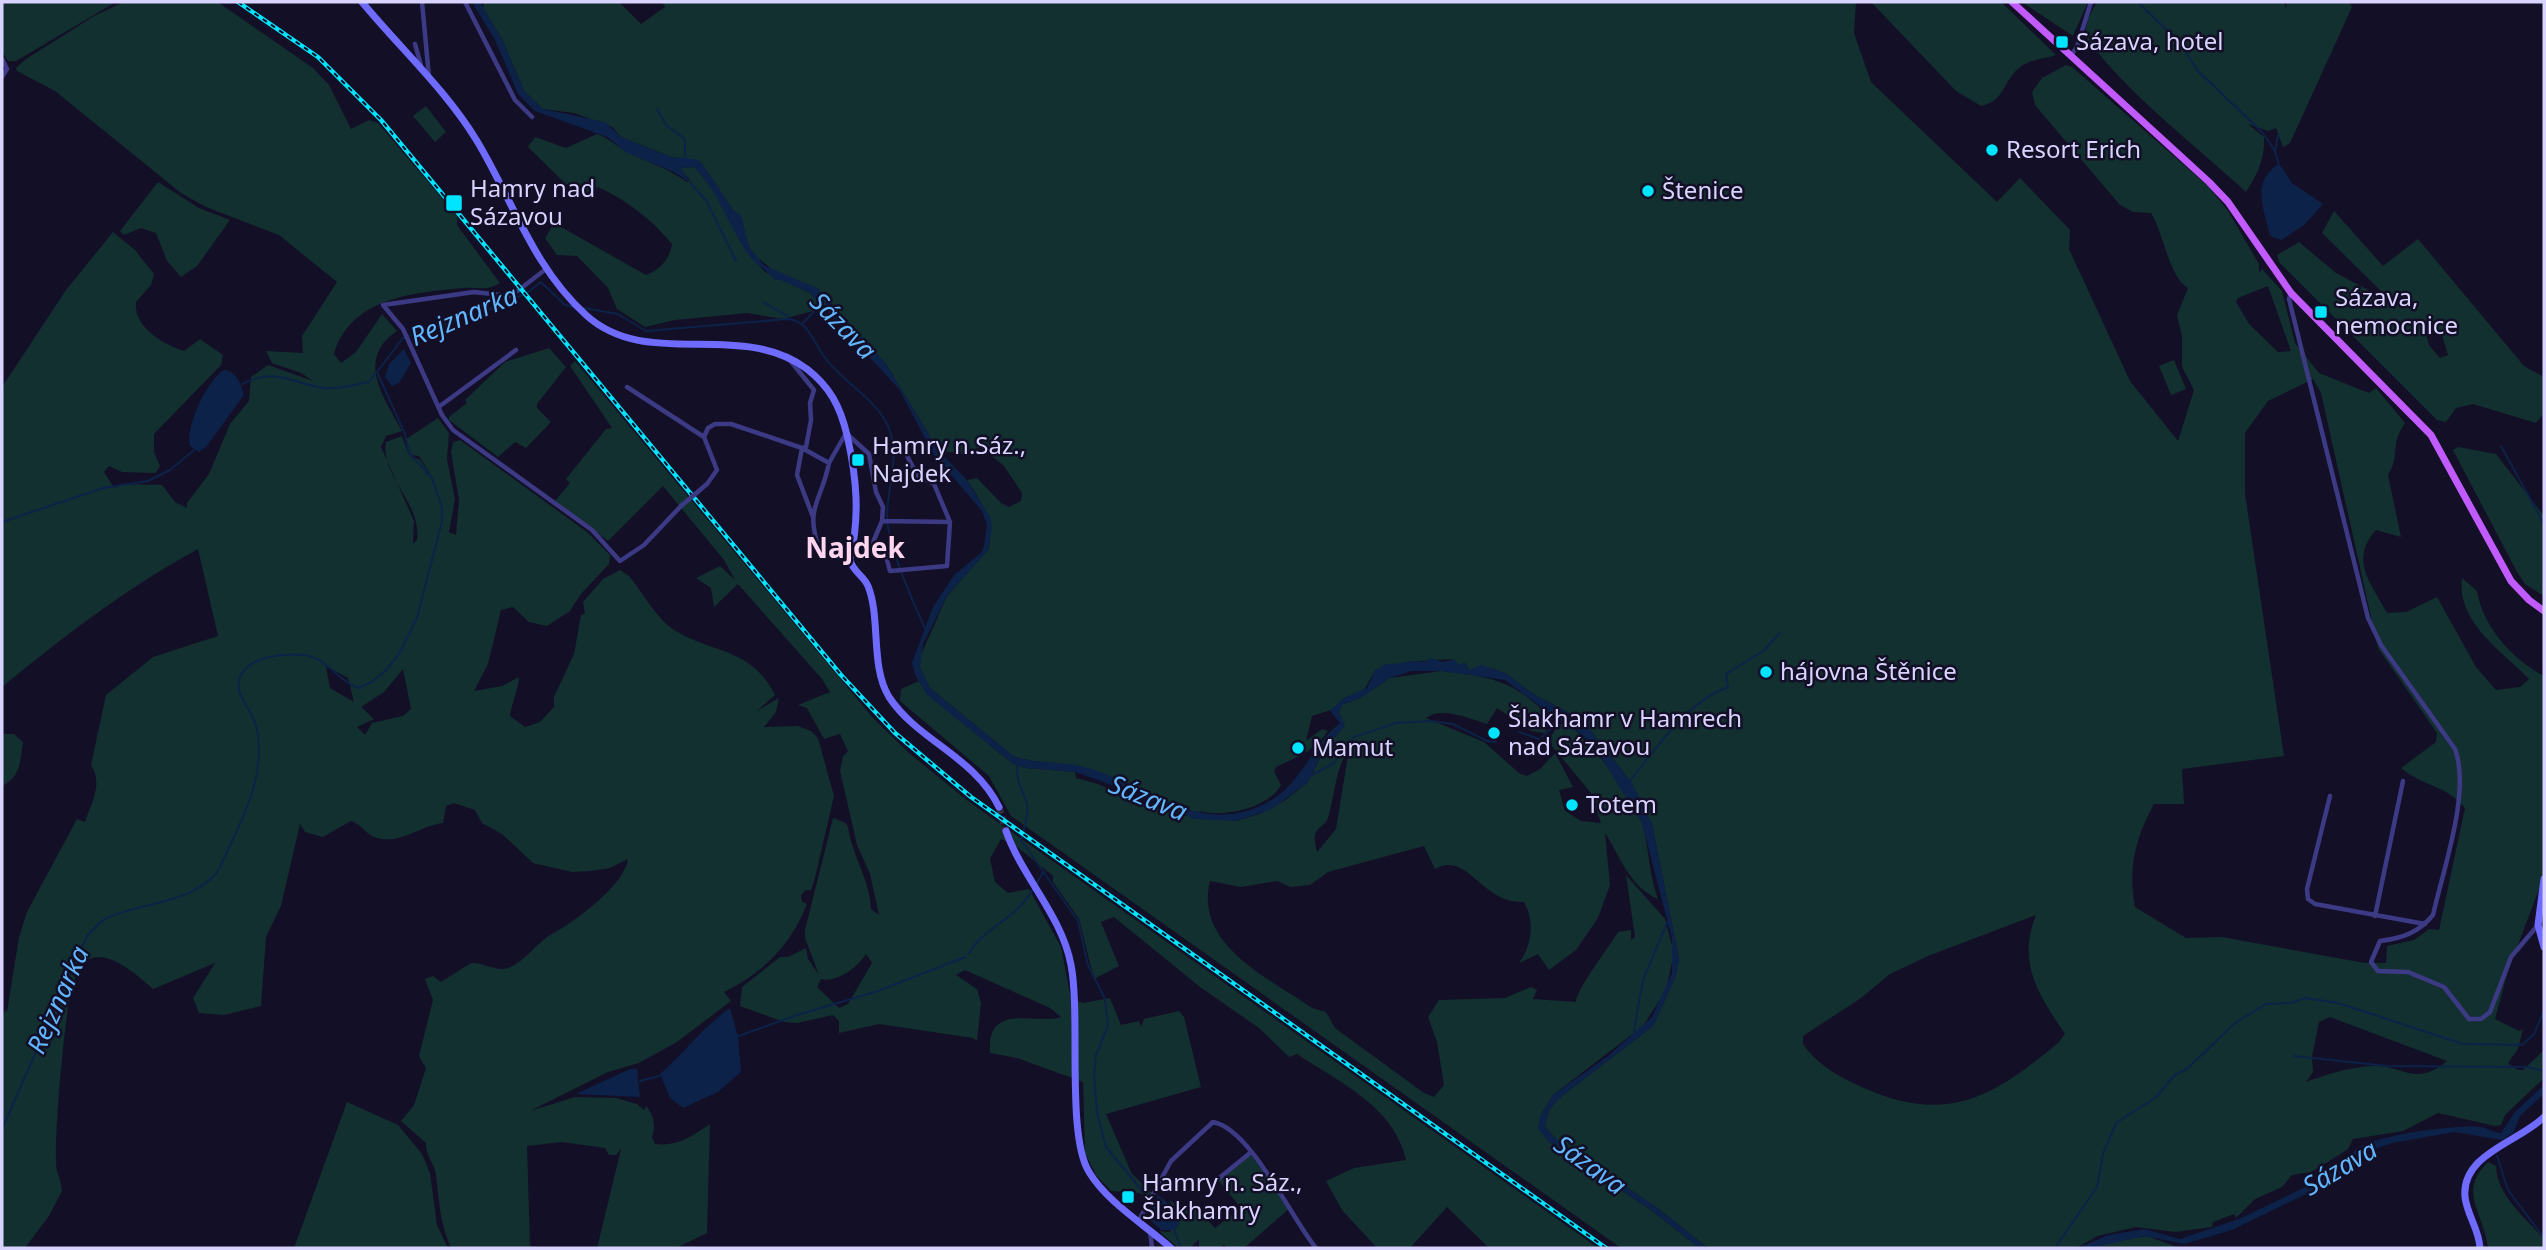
<svg xmlns="http://www.w3.org/2000/svg" width="2546" height="1250" viewBox="0 0 2546 1250" font-family="'Noto Sans',sans-serif">
<rect width="100%" height="100%" fill="#130f26"/>
<path fill="#12302f" fill-rule="evenodd" d="M 3,2 L 116,2 L 16,61 L 8,61 L 2,52 Z
M 124,2 L 219,3 L 313,68 L 329,85 L 351,129 L 369,120 L 378,123 L 457,216 L 457,225 L 500,283 C 489,291 477,287 464,288 C 414,292 350,298 334,354 L 341,363 L 356,352 L 382,314 L 397,331 C 355,359 384,398 402,431 L 386,436 L 381,447 L 414,521 L 413,544 L 417,540 C 422,503 380,476 386,442 L 402,436 L 409,455 L 420,460 L 432,477 L 419,456 L 411,455 L 406,439 L 438,418 L 449,433 L 447,459 L 455,499 L 449,532 L 456,535 L 459,500 L 451,452 L 453,442 L 460,440 L 587,532 L 610,555 L 609,564 L 580,595 L 570,611 L 547,626 L 529,622 L 513,607 L 501,610 L 488,664 L 474,691 L 502,686 L 519,677 C 518,691 512,702 510,716 L 525,727 L 540,722 L 554,707 L 554,697 L 574,654 L 581,615 L 585,614 L 583,602 L 603,579 L 620,570 L 629,576 C 643,593 656,618 674,630 C 713,654 751,647 775,695 L 757,711 L 779,698 L 776,712 L 764,727 L 798,726 L 811,731 L 818,738 L 834,796 L 815,878 L 811,890 L 806,890 L 801,895 L 802,902 L 807,904 C 791,945 763,973 724,992 L 731,1001 L 677,1042 L 639,1063 L 608,1072 L 530,1111 L 575,1097 L 616,1098 L 637,1104 L 644,1110 L 646,1106 C 654,1116 656,1125 652,1137 L 655,1144 C 677,1147 692,1136 710,1124 L 707,1233 L 676,1248 L 597,1248 L 621,1149 L 616,1155 L 609,1155 L 605,1148 L 562,1142 L 527,1146 L 530,1245 L 533,1248 L 451,1248 C 440,1223 439,1202 436,1175 C 435,1164 425,1155 426,1143 L 401,1121 L 414,1105 L 426,1068 L 419,1056 L 433,1000 L 425,979 L 433,976 L 441,982 L 471,963 C 484,962 495,972 508,968 C 526,961 536,943 552,934 C 574,922 624,886 628,859 L 610,868 L 591,871 L 572,872 L 533,863 L 502,834 L 482,823 L 475,810 L 454,803 L 446,806 L 443,823 C 418,826 401,846 374,837 C 365,833 361,824 351,821 L 323,837 L 305,832 L 300,824 L 281,906 L 266,937 L 261,1006 L 224,1015 L 199,1013 L 193,998 L 215,963 L 153,989 C 139,977 112,952 92,958 C 80,962 75,977 72,988 C 65,1010 52,1152 57,1171 C 59,1177 61,1183 62,1191 L 49,1216 L 25,1248 L 2,1248 L 2,1019 L 5,1010 L 7,1012 L 19,937 L 27,912 L 77,819 L 85,822 C 92,801 103,784 91,765 L 106,695 L 153,657 L 218,636 L 198,549 C 127,588 64,636 2,687 L 2,387 L 66,290 L 113,232 L 135,250 L 154,274 L 151,285 L 136,302 C 133,327 164,345 184,351 L 200,339 L 223,355 L 221,365 L 154,434 L 154,452 L 160,466 L 156,473 L 122,472 L 109,466 L 104,472 L 114,488 L 125,484 L 162,485 L 175,502 L 187,508 L 187,503 L 209,474 L 230,424 L 249,401 L 251,377 L 268,365 L 313,381 L 301,373 L 272,363 L 266,351 L 303,353 L 302,336 L 337,282 L 279,235 L 206,207 L 181,193 L 55,91 L 17,71 L 16,68 L 26,59 L 94,16 ZM 326,666 L 348,678 L 354,702 L 330,688 ZM 403,669 L 411,709 L 403,716 L 372,723 L 365,735 L 357,727 L 374,719 L 361,707 L 384,692 Z
M 484,2 L 619,2 L 641,24 L 665,7 L 662,2 L 1856,2 L 1854,33 L 1871,82 L 1997,202 L 2020,178 L 2070,230 L 2069,249 L 2130,381 L 2178,441 L 2194,390 L 2182,367 L 2182,336 L 2177,315 L 2188,288 C 2168,276 2164,233 2151,213 L 2133,212 L 2120,205 L 2035,105 L 2032,92 L 2042,78 L 2066,65 L 2072,67 L 2209,187 L 2228,211 L 2259,264 L 2259,273 L 2262,269 L 2282,291 L 2295,343 L 2319,373 L 2369,393 L 2376,388 L 2405,423 C 2389,446 2401,454 2388,475 L 2401,537 L 2376,530 C 2349,560 2371,583 2387,613 L 2406,612 L 2437,597 L 2476,667 L 2496,690 L 2520,687 L 2529,679 C 2502,651 2456,622 2462,578 L 2477,591 C 2483,627 2512,659 2544,676 L 2544,876 L 2508,971 L 2495,1019 L 2519,1031 L 2523,1029 L 2518,1049 L 2508,1063 L 2518,1070 L 2523,1070 L 2544,1050 L 2544,1078 L 2505,1115 L 2501,1125 L 2495,1126 L 2438,1113 L 2403,1131 L 2353,1139 L 2348,1149 L 2339,1155 L 2311,1172 L 2292,1175 L 2282,1187 L 2255,1199 L 2236,1218 L 2234,1214 L 2213,1222 L 2212,1227 L 2175,1232 L 2136,1227 L 2098,1236 L 2076,1248 L 1708,1248 L 1656,1207 L 1558,1141 L 1545,1127 L 1549,1110 L 1558,1099 L 1653,1026 L 1675,978 L 1679,959 L 1652,824 L 1627,777 L 1591,731 L 1571,714 L 1533,694 L 1505,673 L 1491,668 L 1469,670 L 1465,663 L 1458,665 L 1451,659 L 1408,662 L 1383,667 L 1375,671 L 1364,690 L 1344,698 L 1334,709 L 1312,716 L 1306,741 L 1322,729 L 1328,731 C 1315,751 1297,757 1276,767 L 1274,771 L 1281,785 C 1269,808 1223,818 1200,811 L 1198,814 C 1157,801 1120,775 1077,766 C 1055,761 1034,764 1013,756 L 930,688 L 920,668 L 920,657 L 947,596 L 988,550 C 996,524 982,502 967,480 L 977,478 L 1001,503 L 1009,507 L 1021,501 L 1022,493 L 1004,466 L 981,447 L 961,454 L 938,450 L 886,364 L 817,288 L 775,272 L 757,257 L 749,247 L 741,223 L 701,162 L 671,157 L 621,137 L 612,127 L 574,113 L 543,109 L 524,91 L 503,41 L 483,8 ZM 2268,286 L 2291,351 L 2278,352 L 2249,324 L 2236,302 L 2238,298 ZM 2313,379 L 2321,393 L 2378,648 L 2437,733 L 2436,742 L 2401,768 C 2425,788 2445,784 2465,808 L 2439,930 L 2429,929 L 2414,940 L 2387,946 L 2386,963 L 2365,963 L 2222,937 L 2186,938 L 2135,907 C 2128,868 2135,839 2154,804 L 2184,804 L 2182,769 L 2284,756 L 2245,494 L 2245,433 L 2268,401 ZM 2036,915 C 2017,963 2038,994 2065,1034 L 2058,1043 C 1993,1097 1947,1125 1864,1088 C 1841,1078 1817,1065 1803,1044 L 1803,1036 L 1861,998 L 1890,974 L 1928,956 ZM 2330,1017 L 2447,1061 C 2414,1088 2404,1064 2370,1066 C 2347,1068 2327,1074 2306,1082 L 2313,1072 L 2312,1057 L 2319,1022 Z
M 1871,2 L 2001,2 L 2056,55 C 2045,59 2029,59 2019,68 C 2003,81 2005,101 1981,106 L 1956,91 Z
M 2022,2 L 2088,2 L 2073,36 Z
M 2097,2 L 2284,2 L 2286,8 L 2287,2 L 2349,2 L 2352,7 L 2290,143 L 2283,147 L 2276,128 L 2268,131 L 2248,124 L 2264,137 C 2265,159 2258,173 2246,192 C 2191,141 2130,97 2085,36 L 2088,18 Z
M 426,106 L 446,132 L 435,142 L 413,116 Z
M 597,134 C 611,139 618,148 631,154 C 650,163 669,169 687,182 L 690,180 L 679,168 L 694,167 L 715,189 L 749,255 L 765,272 L 810,293 L 824,308 L 783,319 L 747,313 L 675,320 L 645,327 L 617,309 L 608,288 L 577,256 L 557,255 L 545,238 L 554,223 L 646,275 C 661,269 669,260 672,244 C 652,220 627,200 598,187 L 578,196 L 528,147 L 535,137 L 566,148 Z
M 158,182 L 199,208 L 230,220 L 197,266 L 181,277 L 167,261 L 156,233 L 141,228 L 124,235 L 120,231 Z
M 2334,211 L 2383,266 L 2418,239 L 2524,366 L 2544,377 L 2544,413 L 2536,423 L 2473,404 L 2456,408 L 2446,422 L 2437,420 L 2279,262 L 2277,255 L 2299,242 L 2336,273 L 2380,296 L 2384,294 L 2322,233 ZM 2441,332 L 2448,355 L 2440,358 L 2429,345 L 2426,334 Z
M 549,348 L 566,367 L 537,404 L 537,408 L 551,422 L 526,448 L 515,442 L 498,457 L 449,420 L 449,417 L 467,403 L 465,400 L 505,362 Z
M 2174,360 L 2186,389 L 2171,395 L 2159,366 Z
M 575,361 L 873,718 L 909,753 L 968,801 L 1598,1248 L 1489,1248 L 1447,1207 L 1410,1248 L 1377,1248 L 1342,1210 L 1326,1181 L 1354,1168 L 1406,1160 C 1394,1106 1340,1083 1297,1054 L 1289,1057 L 1259,1028 L 1200,987 L 1114,917 L 1101,922 L 1119,966 L 1094,979 L 1079,919 L 1053,882 L 1053,876 L 1016,846 L 1001,839 L 990,859 L 995,882 L 1008,893 L 1029,889 L 1061,947 L 1071,999 L 1083,1003 L 1110,998 L 1121,1025 L 1139,1021 L 1141,1027 L 1144,1019 L 1179,1011 L 1184,1017 L 1201,1087 L 1106,1114 L 1132,1174 L 1152,1193 L 1150,1198 L 1139,1193 L 1111,1191 L 1096,1175 L 1085,1153 L 1083,1082 L 1017,1058 L 990,1053 C 986,1000 1039,1026 1061,1017 L 1050,1008 L 965,970 L 956,975 L 977,989 L 981,1003 L 977,1041 L 973,1038 L 879,1024 L 839,1033 L 839,1021 L 833,1015 L 797,1023 L 784,1022 L 740,1006 L 742,987 L 780,957 L 788,957 L 806,948 L 808,959 L 819,975 L 805,938 L 805,930 L 833,818 L 846,823 C 850,830 849,837 852,844 C 859,867 870,885 871,909 L 879,915 L 870,874 L 857,845 L 840,771 L 843,756 L 848,751 L 840,734 L 824,739 L 807,708 L 798,705 L 830,692 L 822,679 L 738,584 L 714,607 L 711,588 L 696,578 L 720,566 L 735,580 L 724,560 L 663,486 L 608,541 L 555,501 L 570,483 L 566,479 L 606,429 L 612,428 L 570,366 ZM 866,954 L 872,963 L 848,1004 L 839,1008 L 817,987 L 821,979 C 837,983 858,967 866,954 Z
M 2458,447 L 2496,454 L 2544,516 L 2544,596 L 2525,584 L 2516,570 L 2453,450 Z
M 1441,671 C 1495,678 1511,679 1551,718 L 1545,733 L 1531,731 L 1497,708 L 1487,724 C 1470,719 1442,706 1426,718 L 1484,742 L 1519,773 L 1527,776 L 1540,769 L 1555,753 L 1573,787 L 1559,790 L 1565,811 L 1581,821 L 1601,823 L 1591,793 L 1552,746 L 1550,738 L 1558,725 L 1567,722 C 1588,741 1637,798 1643,825 C 1649,850 1649,875 1658,899 C 1630,888 1619,854 1605,833 L 1610,885 L 1598,918 L 1576,950 L 1549,970 L 1538,954 L 1519,963 C 1532,945 1535,922 1524,902 C 1481,904 1468,850 1435,869 L 1424,846 L 1328,872 L 1310,885 L 1290,887 L 1277,881 L 1241,887 L 1210,881 C 1194,945 1269,978 1312,1008 L 1326,1012 L 1335,1028 L 1424,1093 L 1434,1097 L 1444,1085 L 1437,1042 L 1428,1017 L 1439,1000 L 1505,998 L 1531,987 L 1537,990 L 1533,999 L 1576,1002 C 1575,991 1610,946 1618,932 L 1631,930 L 1631,940 L 1635,937 L 1626,875 L 1665,919 L 1674,953 L 1666,990 L 1643,1026 L 1553,1095 L 1541,1115 L 1548,1141 L 1651,1210 L 1699,1248 L 1621,1248 L 1011,816 L 989,776 L 900,701 L 901,689 L 919,681 L 928,695 L 1012,763 L 1026,768 L 1075,772 L 1076,778 L 1098,784 L 1153,808 L 1156,802 L 1179,815 L 1225,820 L 1236,821 L 1259,814 L 1284,801 L 1308,782 L 1324,750 L 1344,726 L 1339,712 L 1343,704 L 1360,698 L 1390,678 ZM 1349,749 L 1336,829 L 1317,852 C 1316,847 1314,840 1315,835 C 1317,827 1325,826 1328,818 C 1335,795 1335,769 1349,749 Z
M 2,734 L 14,734 L 23,742 C 20,761 21,777 2,786 Z
M 347,1102 L 398,1125 L 422,1154 L 430,1173 L 437,1225 L 448,1248 L 294,1248 Z
M 1250,1153 L 1290,1208 L 1244,1248 L 1226,1248 L 1224,1244 L 1221,1248 L 1199,1248 L 1199,1239 L 1190,1248 L 1178,1248 L 1159,1231 L 1170,1232 L 1177,1215 L 1169,1200 L 1181,1208 L 1198,1210 L 1215,1228 L 1241,1208 L 1219,1181 Z
M 2488,1162 L 2496,1166 C 2497,1196 2526,1218 2544,1239 L 2544,1248 L 2488,1248 C 2484,1213 2457,1192 2488,1162 Z
M 2147,1236 L 2180,1248 L 2094,1248 L 2109,1242 Z"/>
<path fill="#0c2248" d="M 472,2 L 480,2 L 503,41 L 524,91 L 543,109 L 605,122 L 621,137 L 671,157 L 695,159 L 701,162 L 734,211 L 741,215 L 749,247 L 765,266 L 817,288 L 886,364 L 938,450 L 967,480 L 990,517 L 992,528 L 988,550 L 947,596 L 923,644 L 920,668 L 930,688 L 1013,756 C 1033,764 1054,761 1076,765 C 1145,779 1201,844 1273,799 C 1302,781 1314,743 1340,723 L 1330,711 L 1344,698 L 1367,688 L 1375,671 L 1385,664 C 1399,665 1410,659 1425,662 L 1430,658 L 1443,662 L 1454,659 L 1458,665 L 1465,663 L 1469,670 L 1481,665 L 1505,673 L 1533,694 L 1571,714 L 1591,731 L 1632,783 L 1652,824 L 1679,959 L 1675,978 L 1653,1026 L 1558,1099 L 1549,1110 L 1545,1127 L 1558,1141 L 1656,1207 L 1708,1248 L 1699,1248 L 1651,1210 L 1548,1141 L 1538,1128 L 1541,1115 L 1553,1095 L 1608,1056 L 1652,1017 L 1672,973 L 1672,939 L 1642,823 L 1594,746 L 1566,721 L 1549,713 L 1505,680 L 1441,671 L 1411,671 L 1390,678 L 1360,698 L 1343,704 L 1339,712 L 1345,726 L 1324,749 L 1308,782 L 1272,809 L 1236,821 L 1194,819 L 1143,796 L 1075,772 L 1026,768 L 1012,763 L 927,695 L 915,675 L 912,663 L 933,607 L 954,575 L 981,553 L 984,546 L 987,525 L 982,511 L 934,455 L 899,389 L 873,361 L 810,293 L 781,280 L 775,280 C 768,271 756,265 748,254 C 727,223 721,195 694,167 L 680,168 L 692,184 L 674,172 L 627,153 L 607,137 L 535,111 L 518,94 L 495,40 Z
M 2277,165 L 2281,166 L 2292,183 L 2323,204 L 2304,225 L 2281,240 L 2270,236 C 2264,209 2251,183 2277,165 Z
M 404,349 L 411,363 L 399,383 L 392,386 L 385,377 L 389,364 Z
M 224,370 C 237,371 241,385 244,395 L 206,447 L 199,452 L 190,446 C 185,427 207,380 224,370 Z
M 730,1008 L 738,1036 L 741,1072 L 718,1092 L 683,1108 L 670,1098 L 660,1074 C 684,1053 703,1027 730,1008 Z
M 630,1069 L 637,1069 L 640,1097 L 576,1094 Z
M 2544,1085 L 2544,1094 L 2520,1116 L 2513,1133 L 2502,1140 L 2455,1132 L 2392,1143 L 2364,1153 L 2356,1158 L 2346,1173 L 2331,1182 L 2232,1230 L 2184,1244 L 2144,1236 L 2093,1248 L 2078,1248 L 2108,1235 L 2145,1229 L 2180,1239 L 2239,1219 L 2324,1178 C 2339,1169 2347,1154 2362,1146 C 2382,1135 2457,1124 2480,1127 C 2488,1128 2494,1133 2501,1133 L 2515,1112 Z
M 1158,1195 C 1169,1203 1177,1210 1180,1223 L 1175,1230 L 1161,1230 L 1149,1219 L 1150,1211 Z"/>
<g fill="none" stroke-linecap="round" stroke-linejoin="round">
<path stroke="#0c2248" stroke-width="2" d="M 2138,2 L 2179,42 L 2198,71 L 2262,132 L 2275,151
M 657,109 L 666,125 L 685,139 L 685,161
M 2278,135 L 2275,151 L 2279,165
M 691,184 L 706,200 L 736,261
M 763,302 L 789,317
M 583,308 L 618,314 L 646,331 L 787,319 C 808,320 813,341 823,355 C 841,382 873,395 888,426 C 901,455 887,487 887,517 C 887,543 913,603 925,628
M 803,323 L 820,305
M 242,384 C 278,366 291,384 325,388 C 338,390 356,384 369,382 L 375,374
M 2501,446 L 2544,524
M 2,522 L 103,488 L 148,481 L 170,470 L 194,450
M 1519,732 L 1539,739
M 1542,737 L 1564,717
M 1017,764 C 1017,785 1020,783 1026,801 C 1030,813 1024,828 1021,840 L 1078,921 L 1088,965 L 1105,999 L 1108,1026 L 1096,1055 L 1094,1074 L 1097,1113 L 1106,1147 L 1153,1204
M 1312,775 L 1334,763 L 1354,737 L 1396,723 L 1432,721 L 1453,724 L 1487,741 L 1496,742
M 1628,783 C 1657,749 1684,703 1728,687 L 1726,674 L 1763,651 L 1780,633
M 1036,885 L 1043,872
M 969,954 C 980,930 1017,919 1033,889
M 1634,1031 L 1643,980 L 1667,923
M 739,1036 L 794,1016 L 878,991 L 965,957
M 2294,1056 L 2387,1066 L 2527,1067 L 2544,1071
M 640,1081 L 663,1075
M 2,1129 L 87,936 C 93,930 100,921 107,918 C 145,901 187,905 217,873 C 238,828 269,776 256,725 C 252,711 235,695 239,680 C 245,656 284,653 304,655 C 327,658 338,681 358,688 L 372,682 L 386,670 L 399,654 L 417,618 L 442,521 L 442,507 L 432,478 L 409,453 L 405,434 L 377,372 L 403,338 L 483,312 L 527,293 L 541,282 L 565,305 L 575,307
M 2497,1156 L 2508,1190 L 2544,1238
M 1174,1230 L 1181,1248
M 2055,1248 L 2097,1187 L 2103,1154 L 2116,1123 L 2155,1098 L 2175,1075 L 2187,1069 L 2235,1023 L 2266,1004 L 2291,1003 L 2305,998 L 2338,1003 L 2463,1044 L 2522,1045 L 2534,1034 L 2544,1011"/>
<path stroke="#312d47" stroke-width="7" stroke-dasharray="7 3.5" stroke-linecap="butt" d="M 999,807 L 1006,831"/>
<path stroke="#3d3a85" stroke-width="4.5" d="M 422,2 L 429,77
M 465,2 L 515,100 L 532,117
M 415,44 L 421,65
M 2071,55 L 2077,47 L 2091,2
M 2,59 L 7,69 L 2,77
M 546,269 L 511,296 L 474,292 L 383,305 L 403,329 L 442,415 L 453,430 L 592,530 L 620,561 L 644,545 L 681,506
M 2291,293 L 2289,299 L 2368,618 L 2381,645 L 2455,749 C 2471,792 2443,870 2433,915 C 2418,933 2403,938 2380,941 L 2371,962 L 2378,971 L 2408,972 L 2444,987 L 2469,1019 L 2481,1019 L 2490,1012 L 2511,957 L 2538,925
M 789,359 L 814,390 L 810,403 L 811,420 L 806,447 L 802,448 L 797,475 L 813,517
M 627,387 L 704,437
M 440,406 L 516,350
M 903,448 L 917,475 L 934,484 L 950,522
M 829,463 C 821,504 803,507 821,554 L 849,560
M 707,484 L 717,470 L 704,437 L 708,428 L 715,424 L 731,424 L 802,448 L 829,463 L 846,433 L 869,454 L 876,492 L 883,507 L 882,521 L 871,547
M 853,545 L 884,549 L 890,571 L 947,566 L 950,522 L 882,521
M 2330,796 L 2307,889 L 2308,899 L 2315,904 L 2425,924
M 2375,916 L 2403,781
M 1212,1184 L 1250,1153
M 1139,1220 L 1171,1161 L 1213,1122 C 1251,1129 1291,1218 1316,1248
M 1150,1231 L 1152,1248"/>
<path stroke="#6f6bff" stroke-width="7" d="M 362,2 C 400,48 446,90 477,141 C 513,201 533,267 586,315 C 647,371 739,319 807,369 C 830,387 840,406 847,435 C 857,479 860,516 850,560 C 853,572 864,576 868,586 C 881,618 870,666 889,697 C 918,741 974,756 999,807
M 1006,831 C 1022,877 1062,916 1071,965 C 1081,1015 1066,1135 1089,1172 C 1107,1202 1145,1225 1171,1248
M 2544,879 L 2538,925 L 2544,947
M 2480,1248 C 2479,1229 2467,1215 2465,1197 C 2461,1154 2519,1142 2544,1117"/>
<path stroke="#c25bff" stroke-width="7" d="M 2012,2 L 2209,182 L 2228,202 L 2291,293 L 2431,435 L 2511,581 L 2529,600 L 2544,611"/>
<defs>
<path id="rail" d="M 238,2 L 318,57 L 381,120 L 841,675 L 895,733 L 971,797 L 1606,1248"/>
</defs>
<use href="#rail" stroke="#00e5ff" stroke-width="4.5"/>
<use href="#rail" stroke="#130f26" stroke-width="2" stroke-dasharray="5" stroke-linecap="butt"/>
<path stroke="#3d3a85" stroke-width="4.5" d="M 681,506 L 707,484"/>
</g>
<g fill="#00e5ff" stroke="#130f26" stroke-width="2.5">
<rect x="2055" y="35" width="14" height="14" rx="3.5"/>
<circle cx="1992" cy="150" r="7"/>
<circle cx="1648" cy="191" r="7"/>
<rect x="445" y="194" width="18" height="18" rx="3.5"/>
<rect x="2314" y="305" width="14" height="14" rx="3.5"/>
<rect x="851" y="453" width="14" height="14" rx="3.5"/>
<circle cx="1766" cy="672" r="7"/>
<circle cx="1494" cy="733" r="7"/>
<circle cx="1298" cy="748" r="7"/>
<circle cx="1572" cy="805" r="7"/>
<rect x="1121" y="1190" width="14" height="14" rx="3.5"/>
</g>
<g text-anchor="middle" stroke-width="5" stroke-linejoin="round" paint-order="stroke">
<g font-size="24" fill="#d9d4ff" stroke="#130f26" text-anchor="start">
<text x="2076" y="50">Sázava, hotel</text>
<text x="2006" y="158">Resort Erich</text>
<text x="470" y="197">Hamry nad<tspan x="470" dy="28">Sázavou</tspan></text>
<text x="1662" y="199">Štenice</text>
<text x="2335" y="306">Sázava,<tspan x="2335" dy="28">nemocnice</tspan></text>
<text x="872" y="454">Hamry n.Sáz.,<tspan x="872" dy="28">Najdek</tspan></text>
<text x="1780" y="680">hájovna Štěnice</text>
<text x="1508" y="727">Šlakhamr v Hamrech<tspan x="1508" dy="28">nad Sázavou</tspan></text>
<text x="1312" y="756">Mamut</text>
<text x="1586" y="813">Totem</text>
<text x="1142" y="1191">Hamry n. Sáz.,<tspan x="1142" dy="28">Šlakhamry</tspan></text>
</g>
<g font-size="26" font-style="italic" fill="#62b6ff" stroke="#130f26">
<text transform="translate(464 316) rotate(-23)" y="9">Rejznarka</text>
<text transform="translate(843 326) rotate(46)" y="9">Sázava</text>
<text transform="translate(1148 798) rotate(22)" y="9">Sázava</text>
<text transform="translate(58 1000) rotate(-66)" y="9">Rejznarka</text>
<text transform="translate(1590 1165) rotate(36)" y="9">Sázava</text>
<text transform="translate(2340 1168) rotate(-31)" y="9">Sázava</text>
</g>
<g font-size="28" font-weight="bold" fill="#ffd6f0" stroke="#130f26">
<text x="855" y="558">Najdek</text>
</g>
</g>
<rect width="2546" height="1250" fill="none" stroke="#d9d4ff" stroke-width="7"/>
</svg>
